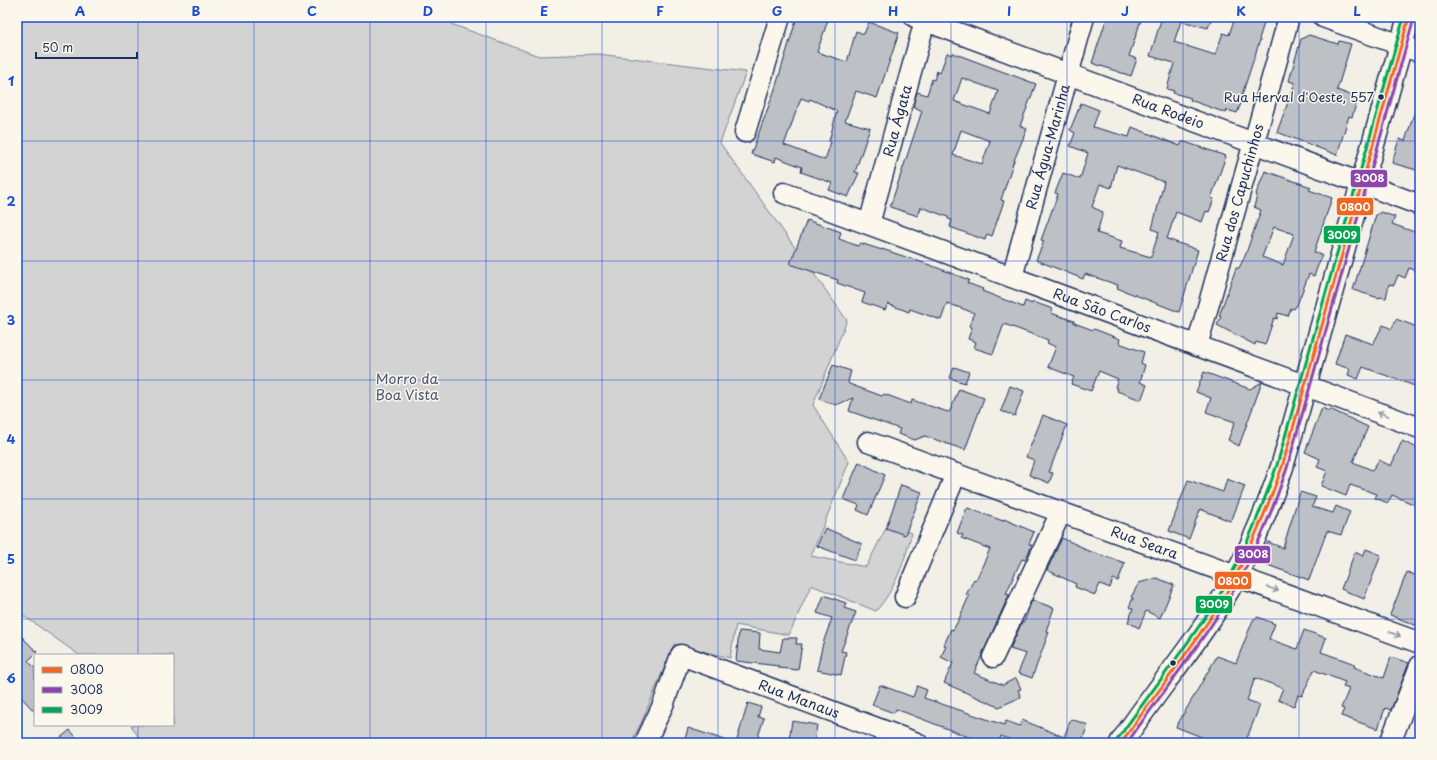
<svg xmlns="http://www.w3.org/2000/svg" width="1437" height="760" viewBox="0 0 1437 760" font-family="'Playpen Sans',sans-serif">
<rect width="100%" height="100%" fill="#f2efe6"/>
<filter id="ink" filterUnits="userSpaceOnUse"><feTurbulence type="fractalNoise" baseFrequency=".025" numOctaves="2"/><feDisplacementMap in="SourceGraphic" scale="8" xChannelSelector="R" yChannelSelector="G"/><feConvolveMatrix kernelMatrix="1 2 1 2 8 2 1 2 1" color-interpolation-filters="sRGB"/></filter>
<g filter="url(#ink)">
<path fill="#d2d3d2" stroke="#768198" d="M 17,17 L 449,17 L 451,24 L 539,56 L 598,54 L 746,72 L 720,143 L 847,320 L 813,405 L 849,462 L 811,556 L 866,567 L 887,526 L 912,533 C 904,562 896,588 876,611 L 811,585 L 789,635 L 736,625 L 730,658 L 674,644 L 642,721 L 631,743 L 142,743 L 131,725 L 173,725 L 173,655 L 79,655 L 17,611 Z"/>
<path fill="#bdc0c4" stroke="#1b2f5e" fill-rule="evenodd" d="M 797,17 L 829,17 L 817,52 L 847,62 L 856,31 L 864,34 L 869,22 L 899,33 L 877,98 L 856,91 L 845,121 L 870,128 L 855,172 L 859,173 L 848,197 L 829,190 L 832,183 L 801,172 L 802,167 L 776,157 L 775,162 L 751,154 L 775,89 ZM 801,98 L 809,101 L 810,99 L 837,111 L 829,141 L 831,142 L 825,160 L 784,145 Z
M 1107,17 L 1142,17 L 1129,56 L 1137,59 L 1131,76 L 1092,63 Z
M 1162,17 L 1212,17 L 1208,28 L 1181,21 L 1174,42 L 1215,55 L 1223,33 L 1229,35 L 1235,17 L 1266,17 L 1259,39 L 1260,40 L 1242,95 L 1244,96 L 1237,113 L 1227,110 L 1226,113 L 1190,100 L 1191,98 L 1173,93 L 1174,91 L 1167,89 L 1174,63 L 1150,56 Z
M 1309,35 L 1338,44 L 1339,41 L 1351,44 L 1337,90 L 1358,98 L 1352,117 L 1349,116 L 1337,155 L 1277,132 L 1295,83 L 1289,81 L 1301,39 Z
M 947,53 L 952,55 L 953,53 L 1036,84 L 1020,126 L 1027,129 L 1013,163 L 1001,200 L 1004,201 L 992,236 L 987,234 L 985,240 L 950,227 L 952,220 L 948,219 L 948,217 L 921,207 L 918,216 L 890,207 L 922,111 L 913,106 L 917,92 L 927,95 L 932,79 L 934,80 L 937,71 L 940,73 ZM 962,78 L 998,91 L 990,114 L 954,101 ZM 961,130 L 990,141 L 982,164 L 953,155 Z
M 1418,102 L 1420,102 L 1420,171 L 1392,163 L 1399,139 L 1405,141 Z
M 1081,103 L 1099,110 L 1093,127 L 1129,137 L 1132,127 L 1180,146 L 1182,142 L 1185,142 L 1226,156 L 1211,198 L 1214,199 L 1209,212 L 1206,211 L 1202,222 L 1176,212 L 1167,239 L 1198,250 L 1179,312 L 1117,288 L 1118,285 L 1085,274 L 1083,279 L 1036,260 L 1044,241 L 1041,240 L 1058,194 L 1055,193 L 1063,173 L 1080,179 L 1088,153 L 1070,146 L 1075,133 L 1070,130 ZM 1117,165 L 1164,182 L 1152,229 L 1159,232 L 1151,257 L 1120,248 L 1122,241 L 1097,233 L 1103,212 L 1092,207 L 1100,184 L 1111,188 Z
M 1265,171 L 1311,187 L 1309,190 L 1332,198 L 1314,252 L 1322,255 L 1314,276 L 1309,274 L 1297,305 L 1294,309 L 1291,308 L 1288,316 L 1278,313 L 1277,319 L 1274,318 L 1265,345 L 1256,342 L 1255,345 L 1217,325 L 1221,317 L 1219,316 L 1236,268 L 1239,268 L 1245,256 L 1261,210 L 1254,207 L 1257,195 L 1256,194 ZM 1274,227 L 1294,234 L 1283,265 L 1262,257 Z
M 1381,212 L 1395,217 L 1392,224 L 1420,234 L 1420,272 L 1409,268 L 1405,278 L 1398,275 L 1394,285 L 1389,284 L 1386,298 L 1380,297 L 1379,298 L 1353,290 L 1376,215 Z
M 807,220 L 841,232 L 839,239 L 858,246 L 860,243 L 882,250 L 882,249 L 930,265 L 969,280 L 967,283 L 983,289 L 982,291 L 1023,307 L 1025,301 L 1032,304 L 1033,302 L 1053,309 L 1051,313 L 1074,321 L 1074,323 L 1093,330 L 1094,329 L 1120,339 L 1119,343 L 1144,352 L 1141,363 L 1145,365 L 1140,382 L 1147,385 L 1141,400 L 1117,391 L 1118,389 L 1115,387 L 1118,379 L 1099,371 L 1091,391 L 1071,384 L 1074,377 L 1048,367 L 1056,347 L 1047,343 L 1048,340 L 1004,324 L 993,354 L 974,348 L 976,342 L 968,339 L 972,327 L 969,326 L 974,313 L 947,303 L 941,320 L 910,309 L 909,312 L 888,304 L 885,310 L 862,302 L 865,293 L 837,283 L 838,280 L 790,264 Z
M 1396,319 L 1420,328 L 1420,388 L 1363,367 L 1358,379 L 1348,375 L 1350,369 L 1335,364 L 1345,334 L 1373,344 L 1383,325 L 1392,329 Z
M 833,365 L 851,371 L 848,382 L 849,384 L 882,396 L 884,394 L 911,404 L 912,400 L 948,412 L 950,411 L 959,389 L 984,398 L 965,450 L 925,436 L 915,440 L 898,434 L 900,429 L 849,411 L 853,398 L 836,405 L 819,399 Z
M 954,367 L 969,372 L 965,383 L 950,378 Z
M 1204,372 L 1250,389 L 1262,382 L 1239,446 L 1228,440 L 1235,422 L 1206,412 L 1211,398 L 1196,392 Z
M 1010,386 L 1024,391 L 1015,416 L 1001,411 Z
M 1322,408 L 1329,411 L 1330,409 L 1368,427 L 1353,462 L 1372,470 L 1379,460 L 1391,466 L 1402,441 L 1420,449 L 1420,507 L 1392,495 L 1388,503 L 1375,498 L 1377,494 L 1350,485 L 1346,496 L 1321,486 L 1327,471 L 1317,467 L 1320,459 L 1305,452 Z
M 1043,415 L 1067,425 L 1049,472 L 1053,473 L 1049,483 L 1029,475 L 1034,460 L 1026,457 Z
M 859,462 L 885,475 L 868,515 L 857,510 L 859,505 L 843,499 Z
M 1227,479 L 1245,486 L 1232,519 L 1230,521 L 1200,509 L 1189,539 L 1169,531 L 1188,480 L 1223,492 Z
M 901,485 L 922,492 L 905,535 L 886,528 Z
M 1300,492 L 1316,497 L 1312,507 L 1333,513 L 1336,506 L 1350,512 L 1341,535 L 1327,531 L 1309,580 L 1259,562 L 1268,542 L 1283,548 Z
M 968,508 L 1003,521 L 1004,519 L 1034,532 L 1029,544 L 1032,545 L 1025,560 L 1022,559 L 1016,571 L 1006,594 L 1009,595 L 974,673 L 1003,685 L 1016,678 L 1021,689 L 1018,690 L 1021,697 L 999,707 L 944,683 L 953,663 L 941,657 L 946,646 L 944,645 L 951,629 L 953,630 L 959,619 L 969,596 L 966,595 L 974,579 L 976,580 L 990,549 L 961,538 L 963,535 L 957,533 L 966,510 Z
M 825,528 L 862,544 L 855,560 L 817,546 Z
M 1062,538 L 1084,548 L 1083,549 L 1125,563 L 1118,581 L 1113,579 L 1110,588 L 1100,584 L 1095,595 L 1075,587 L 1076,584 L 1047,570 Z
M 1366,549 L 1381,555 L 1364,599 L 1341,589 L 1355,552 L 1363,556 Z
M 1407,572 L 1420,577 L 1420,627 L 1390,615 Z
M 1157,578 L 1174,585 L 1160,618 L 1146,611 L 1139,628 L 1128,622 L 1133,609 L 1129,607 L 1133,598 L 1131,597 L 1139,583 Z
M 824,595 L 846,603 L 844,608 L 856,612 L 841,651 L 846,652 L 841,675 L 817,670 L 823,643 L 832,618 L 817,613 Z
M 1032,600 L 1054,608 L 1046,631 L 1049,632 L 1032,678 L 1018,673 L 1026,654 L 1010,649 L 1022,622 L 1024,622 Z
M 1258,617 L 1275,624 L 1269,639 L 1297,649 L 1304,630 L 1326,638 L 1321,652 L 1355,664 L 1354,667 L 1384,678 L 1391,657 L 1409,663 L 1391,710 L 1385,708 L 1378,729 L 1341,716 L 1344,709 L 1341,708 L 1349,689 L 1343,687 L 1345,682 L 1314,670 L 1302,696 L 1298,695 L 1294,706 L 1278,700 L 1283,688 L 1255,678 L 1247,700 L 1260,705 L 1245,743 L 1217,743 L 1176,727 L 1217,656 L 1236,663 L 1253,620 Z
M 739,631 L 760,633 L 759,649 L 780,652 L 783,638 L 797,638 L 796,644 L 802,644 L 798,670 L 778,668 L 779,666 L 736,661 Z
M 17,632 L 37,652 L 28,661 L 35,668 L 35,712 L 17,693 Z
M 880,685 L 913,697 L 917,686 L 927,690 L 924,698 L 1004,725 L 1006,721 L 1020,726 L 1022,720 L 1064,737 L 1071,719 L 1088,725 L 1081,743 L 1019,743 L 1001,736 L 998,743 L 984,743 L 896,709 L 894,713 L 872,705 Z
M 1420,698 L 1420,719 L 1413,716 Z
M 748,703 L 761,707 L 758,717 L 764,718 L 756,743 L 736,743 Z
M 792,721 L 817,725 L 814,743 L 791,743 L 791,740 L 789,740 Z
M 688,728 L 728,741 L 728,743 L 684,743 Z
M 70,730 L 81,743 L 54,743 Z"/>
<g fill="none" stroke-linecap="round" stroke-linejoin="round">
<defs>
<g id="minor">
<path id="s1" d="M 915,17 L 1420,205"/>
<path d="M 1323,17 L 1420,52"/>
<path d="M 745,132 L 780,17"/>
<path id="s2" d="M 784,193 L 1420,428"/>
<path id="s3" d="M 869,224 L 926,17"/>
<path id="s4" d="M 1012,277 L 1084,17"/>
<path id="s5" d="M 1197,346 L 1289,17"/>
<path id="s6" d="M 868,442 L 1420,643"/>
<path d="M 905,597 L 956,474"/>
<path d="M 993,657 L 1061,512"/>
<path id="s7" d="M 645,743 L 663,705 L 681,655 L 917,743"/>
<path d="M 1390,743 L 1420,666"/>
</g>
<path id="major" d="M 1121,743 C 1158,687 1204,635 1236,576 C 1255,541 1269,504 1282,467 L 1409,17"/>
</defs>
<use href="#minor" stroke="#1b2f5e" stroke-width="23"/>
<use href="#major" stroke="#1b2f5e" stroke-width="25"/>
<use href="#minor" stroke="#fbf7ec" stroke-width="20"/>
<use href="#major" stroke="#fbf7ec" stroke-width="22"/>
<defs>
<path id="bus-1" d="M 1121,743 C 1155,694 1193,648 1224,597 C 1248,556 1266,512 1282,467 L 1409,17"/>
<path id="bus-2" d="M 1127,743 C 1160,695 1197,650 1227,601 C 1253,560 1271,514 1287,468 L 1414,18"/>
<path id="bus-3" d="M 1117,740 C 1150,692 1188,646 1219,596 C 1244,555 1261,510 1277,465 L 1404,17"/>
</defs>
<use href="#bus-1" stroke="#fbf7ec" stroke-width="6"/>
<use href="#bus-2" stroke="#fbf7ec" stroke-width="6"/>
<use href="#bus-3" stroke="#fbf7ec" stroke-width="6"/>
<use href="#bus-1" stroke="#f26522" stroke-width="3"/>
<use href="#bus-2" stroke="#8e44ad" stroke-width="3"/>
<use href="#bus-3" stroke="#00a651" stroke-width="3"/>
</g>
<defs><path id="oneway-shaft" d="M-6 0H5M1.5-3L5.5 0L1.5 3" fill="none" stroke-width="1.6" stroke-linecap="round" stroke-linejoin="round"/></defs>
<g stroke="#8b93a5">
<use href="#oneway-shaft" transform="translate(1383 414) rotate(-160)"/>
<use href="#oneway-shaft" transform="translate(1273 589) rotate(20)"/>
<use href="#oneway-shaft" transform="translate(1395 634) rotate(20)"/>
</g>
</g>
<path fill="none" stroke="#1d4ed8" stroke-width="1" stroke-opacity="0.55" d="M 138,17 L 138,655M 254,17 L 254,743M 370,17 L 370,743M 486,17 L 486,743M 602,17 L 602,743M 718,17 L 718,743M 835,17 L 835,743M 951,17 L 951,743M 1067,17 L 1067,743M 1183,17 L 1183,743M 1299,17 L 1299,743M 17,141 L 1420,141M 17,261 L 1420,261M 17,380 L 1420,380M 17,499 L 1420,499M 17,619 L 1420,619M 138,725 L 138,743"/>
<g fill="#1b2f5e" stroke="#fbf7ec" stroke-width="1.5">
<circle cx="1381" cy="97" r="3.5"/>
<circle cx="1173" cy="663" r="3.5"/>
</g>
<g text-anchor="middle" stroke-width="3" stroke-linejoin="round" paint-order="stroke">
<g font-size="13" fill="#1b2f5e" stroke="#fbf7ec" text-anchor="end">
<text x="1374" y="102">Rua Herval d'Oeste, 557</text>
</g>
<g font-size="14" fill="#1b2f5e" stroke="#fbf7ec">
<text dy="5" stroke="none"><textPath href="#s1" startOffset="270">Rua Rodeio</textPath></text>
<text dy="5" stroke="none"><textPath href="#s3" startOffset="107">Rua Ágata</textPath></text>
<text dy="5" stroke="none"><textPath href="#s4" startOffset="135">Rua Água-Marinha</textPath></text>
<text dy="5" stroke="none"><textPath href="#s5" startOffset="159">Rua dos Capuchinhos</textPath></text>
<text dy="5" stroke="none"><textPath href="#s2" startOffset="339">Rua São Carlos</textPath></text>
<text dy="5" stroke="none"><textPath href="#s6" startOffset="294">Rua Seara</textPath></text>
<text dy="5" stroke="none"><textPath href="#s7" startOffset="221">Rua Manaus</textPath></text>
</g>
<g font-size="14" fill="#49587b" stroke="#fbf7ec">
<text x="407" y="384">Morro da<tspan x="407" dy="16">Boa Vista</tspan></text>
</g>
</g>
<g stroke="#fbf7ec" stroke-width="1.5">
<rect x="1350" y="169" width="38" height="19" rx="4" fill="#8e44ad"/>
<rect x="1336" y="197" width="38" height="19" rx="4" fill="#f26522"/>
<rect x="1323" y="225" width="38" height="19" rx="4" fill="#00a651"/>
<rect x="1234" y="545" width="37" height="19" rx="4" fill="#8e44ad"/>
<rect x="1214" y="571" width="38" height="19" rx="4" fill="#f26522"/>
<rect x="1195" y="595" width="38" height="19" rx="4" fill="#00a651"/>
</g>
<g font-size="11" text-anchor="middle" font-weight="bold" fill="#fff">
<text x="1369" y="182">3008</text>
<text x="1355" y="211">0800</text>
<text x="1342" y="239">3009</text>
<text x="1253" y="558">3008</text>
<text x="1233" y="585">0800</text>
<text x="1214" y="608">3009</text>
</g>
<rect width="1437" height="760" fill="none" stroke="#fbf7ec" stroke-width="44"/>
<rect x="34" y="654" width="140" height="72" fill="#fbf7ec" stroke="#a1a7b3"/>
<rect x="42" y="667" width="20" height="6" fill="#f26522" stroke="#a1a7b3"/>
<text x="70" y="674" font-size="12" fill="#1b2f5e">0800</text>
<rect x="42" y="687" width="20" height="6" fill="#8e44ad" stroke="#a1a7b3"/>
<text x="70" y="694" font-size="12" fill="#1b2f5e">3008</text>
<rect x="42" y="707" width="20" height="6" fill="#00a651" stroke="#a1a7b3"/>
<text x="70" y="714" font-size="12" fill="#1b2f5e">3009</text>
<path d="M36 52v6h101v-6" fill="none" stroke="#1b2f5e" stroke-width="2"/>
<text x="42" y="52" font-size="12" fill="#1b2f5e" stroke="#fbf7ec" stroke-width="3" paint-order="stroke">50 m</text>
<rect x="22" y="22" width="1393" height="716" fill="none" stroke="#1d4ed8" stroke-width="1.5"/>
<g font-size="13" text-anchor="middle" font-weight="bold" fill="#1d4ed8">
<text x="80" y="16">A</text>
<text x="196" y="16">B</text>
<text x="312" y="16">C</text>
<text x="428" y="16">D</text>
<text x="544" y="16">E</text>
<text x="660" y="16">F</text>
<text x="777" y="16">G</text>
<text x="893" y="16">H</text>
<text x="1009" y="16">I</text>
<text x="1125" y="16">J</text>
<text x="1241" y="16">K</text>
<text x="1357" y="16">L</text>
<text x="11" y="86">1</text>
<text x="11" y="206">2</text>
<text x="11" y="325">3</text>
<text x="11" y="444">4</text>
<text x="11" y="564">5</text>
<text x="11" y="683">6</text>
</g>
</svg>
